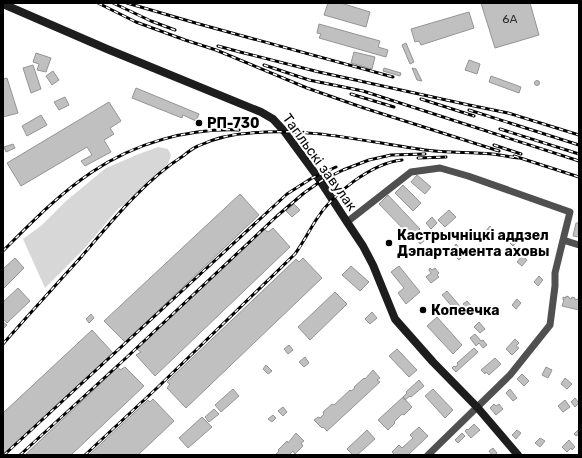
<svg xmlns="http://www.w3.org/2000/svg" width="582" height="458" viewBox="0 0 582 458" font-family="Rubik,sans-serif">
<rect width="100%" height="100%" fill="#fff"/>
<path fill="#d7d7d7" d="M 158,147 L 168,149 L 171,155 L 168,164 L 129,199 L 125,204 L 118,209 L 82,251 L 45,288 L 23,239 L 42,225 L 66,201 L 106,168 L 139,154 Z"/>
<path fill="#c0c0c0" stroke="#949494" d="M 328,3 L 341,3 L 370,12 L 366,27 L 324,15 Z
M 481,3 L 530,3 L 539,35 L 495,48 Z
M 469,12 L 474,28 L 421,45 L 419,41 L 415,42 L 411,29 Z
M 319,24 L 380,41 L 378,47 L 388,50 L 386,57 L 319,38 L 321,34 L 317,33 Z
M 406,43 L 414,62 L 410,64 L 402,45 Z
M 354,52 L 375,57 L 372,69 L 351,63 Z
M 36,53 L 51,58 L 46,72 L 37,70 L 39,64 L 33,62 Z
M 469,60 L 480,64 L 477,74 L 465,70 Z
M 33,65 L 41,89 L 31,93 L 23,68 Z
M 384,68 L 401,73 L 400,76 L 383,71 Z
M 412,68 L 416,69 L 422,81 L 417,80 Z
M 53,71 L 59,80 L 52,85 L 46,76 Z
M 491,76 L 521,87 L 519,93 L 489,82 Z
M 7,78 L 18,113 L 3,117 L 3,79 Z
M534.5 83a2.5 2.5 0 1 1 5 0a2.5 2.5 0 1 1-5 0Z
M 136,88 L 199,114 L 196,121 L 183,115 L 182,118 L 132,98 Z
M 65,97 L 69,105 L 59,110 L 54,102 Z
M 109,102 L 121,121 L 110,128 L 114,134 L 104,140 L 111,152 L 85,166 L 81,161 L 92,155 L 87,147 L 21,186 L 7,163 Z
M 41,115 L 47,125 L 27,136 L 22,126 Z
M 13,144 L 15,148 L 6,152 L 4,147 Z
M 417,175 L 431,187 L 425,194 L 411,182 Z
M 403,185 L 421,203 L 413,211 L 395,193 Z
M 240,194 L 259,215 L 125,342 L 104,321 Z
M 388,195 L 420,229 L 411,237 L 379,204 Z
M 294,204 L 300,210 L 292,217 L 286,211 Z
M 449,210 L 456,217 L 445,227 L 438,220 Z
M 432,217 L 437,223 L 431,229 L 426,223 Z
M 576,223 L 579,223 L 579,237 L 573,236 Z
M 490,226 L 494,230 L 489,235 L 485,232 Z
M 273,228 L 290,247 L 155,376 L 136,355 L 141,352 L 137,349 L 264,229 L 268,232 Z
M 425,234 L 428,238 L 420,244 L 417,240 Z
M 514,236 L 518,240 L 513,246 L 509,242 Z
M 456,244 L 465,254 L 459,260 L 454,255 L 458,251 L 454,247 Z
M 522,256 L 527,260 L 522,266 L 517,262 Z
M 15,258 L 24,268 L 3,289 L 3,269 Z
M 303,258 L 322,278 L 186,408 L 167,388 L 170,384 L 167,382 L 296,259 L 299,262 Z
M 351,266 L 369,282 L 360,291 L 342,275 Z
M 399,266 L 420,292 L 406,304 L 398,293 L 404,288 L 391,272 Z
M 430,268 L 432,270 L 435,268 L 439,273 L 437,275 L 439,277 L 431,283 L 426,277 L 431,273 L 429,270 Z
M 539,276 L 543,280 L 538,286 L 534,282 Z
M 18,288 L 30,301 L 7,323 L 3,319 L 3,302 Z
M 447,291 L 466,313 L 461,317 L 442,295 Z
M 335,292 L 347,304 L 310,340 L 298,327 Z
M 566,296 L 569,297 L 569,298 L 571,299 L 572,297 L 575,298 L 575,300 L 576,300 L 577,299 L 579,299 L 579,310 L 562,306 L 564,300 L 563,300 L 563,297 L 566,298 Z
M 517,299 L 521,303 L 516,309 L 512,305 Z
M 467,301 L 473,308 L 476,306 L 478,309 L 472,315 L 463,304 Z
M 372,312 L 377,318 L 370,324 L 365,319 Z
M 91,314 L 94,318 L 89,323 L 86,319 Z
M 437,317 L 462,345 L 453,354 L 427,326 Z
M 3,322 L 7,325 L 3,329 Z
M 479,322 L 485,329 L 480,333 L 474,327 Z
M 92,330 L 113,353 L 3,455 L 3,413 Z
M 475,334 L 481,341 L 483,340 L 487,345 L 483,348 L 479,343 L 476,346 L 470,338 Z
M 515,339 L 519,343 L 516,346 L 519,348 L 512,355 L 506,349 Z
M 289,345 L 293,350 L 288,354 L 284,349 Z
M 474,348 L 478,352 L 456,372 L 452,368 L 454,366 L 455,367 L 458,365 L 457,363 Z
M 397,349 L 417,370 L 409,377 L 389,356 Z
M 305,357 L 309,363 L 304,367 L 299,362 Z
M 495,358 L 501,364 L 489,375 L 486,372 L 485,374 L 481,370 Z
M 266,365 L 272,371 L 268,374 L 263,369 Z
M 118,367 L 120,370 L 125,367 L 144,386 L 71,455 L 25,455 Z
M 546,367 L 552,370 L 548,378 L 542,375 Z
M 373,370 L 380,378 L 377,380 L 380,382 L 327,431 L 323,427 L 322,428 L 314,420 L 318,417 L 320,418 L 324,414 L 323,412 L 332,404 L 334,405 L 350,390 L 351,391 L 355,388 L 354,387 L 364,378 L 365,379 Z
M 522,374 L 529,381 L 524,386 L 517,379 Z
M 565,378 L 572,384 L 567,389 L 561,384 Z
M 419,380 L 424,386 L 411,397 L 410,396 L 405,400 L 403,397 L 407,393 L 406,392 Z
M 233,389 L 239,396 L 221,412 L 215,405 Z
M 433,389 L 453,410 L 445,418 L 425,396 Z
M 510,389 L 517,398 L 513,401 L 506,393 Z
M 403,397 L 412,407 L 404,415 L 402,414 L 394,422 L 395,423 L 388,430 L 378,420 Z
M 575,398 L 579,403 L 575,407 L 571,402 Z
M 153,399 L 174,421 L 138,455 L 89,455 L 148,400 L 150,402 Z
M 565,400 L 570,407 L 563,412 L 558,406 Z
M 494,404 L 496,406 L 499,404 L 503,409 L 496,415 L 490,408 Z
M 283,407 L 287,412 L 283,416 L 278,411 Z
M 214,409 L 219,414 L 209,422 L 205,417 Z
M 273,415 L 276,418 L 272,422 L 268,419 Z
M 202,417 L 212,427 L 188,448 L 179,438 Z
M 474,424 L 480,430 L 471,438 L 465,431 L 467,429 L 468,430 Z
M 419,427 L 428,436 L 408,455 L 395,455 L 392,452 L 399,445 L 402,448 L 413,438 L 410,435 Z
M 367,430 L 375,439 L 357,455 L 353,455 L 347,449 Z
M 517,430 L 521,433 L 516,439 L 512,435 Z
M 578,430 L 579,432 L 579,434 L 576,436 L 574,434 Z
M 296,433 L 304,441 L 301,443 L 303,446 L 295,454 L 293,451 L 289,455 L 275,455 L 279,451 L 278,450 L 287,441 L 288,443 Z
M 462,433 L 465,436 L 458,443 L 455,440 Z
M 540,438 L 545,441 L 540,447 L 535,443 Z
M 569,440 L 575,447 L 572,450 L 571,448 L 567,452 L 562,447 Z
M 493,448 L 497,453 L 495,455 L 492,455 L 489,451 Z"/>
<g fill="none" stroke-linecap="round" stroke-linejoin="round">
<path stroke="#505050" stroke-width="7" d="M 347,222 L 411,172 L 440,168 L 468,176 L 570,212 L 563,240 L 579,245
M 428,455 L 510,375 L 550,325 L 555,286 L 555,273 L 563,240"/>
<path stroke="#1d1d1d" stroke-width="8" d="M 3,4 L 107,49 L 261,112 L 273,119 L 284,131 L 317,176 L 347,222 L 363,246 L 373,265 L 395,319 L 433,362 L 477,407 L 518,455"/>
<defs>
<path id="rail" d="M 98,3 L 136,22 L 185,40 L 216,50 L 307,88 L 364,108 L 499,151
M 113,3 L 151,21 L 175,30
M 127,3 L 199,24 L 393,77
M 218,46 L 240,52 L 319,72 L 469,105 L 508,113 L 579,135
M 264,65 L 309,80 L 363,91 L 579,161
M 351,94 L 394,107
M 421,99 L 474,116
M 469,110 L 579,145
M 500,129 L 579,154
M 494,145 L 521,154
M 514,156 L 579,177
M 418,158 L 446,157
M 3,251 C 31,223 59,194 92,172 C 135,143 188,128 239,130
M 3,344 C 29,314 56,285 82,256 C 112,221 144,181 183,156 C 188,152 193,148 198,146 C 215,138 232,134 251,133 C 310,127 367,142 425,150 C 447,153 470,152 492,154 C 501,155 510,157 519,158
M 4,455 L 287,194 L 312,178 L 336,167
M 20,455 L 126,358 L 277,216 L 304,193 L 321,181 L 343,170 L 369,160 L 391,155 L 425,154
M 85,455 L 157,388 L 295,254 C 303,243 309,231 316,220 C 332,194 372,163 402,160"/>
</defs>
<use href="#rail" stroke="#000" stroke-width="3"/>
<use href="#rail" stroke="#fff" stroke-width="1.5" stroke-dasharray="4.5" stroke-linecap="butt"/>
</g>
<g fill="#000" stroke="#fff" stroke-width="1.5">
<circle cx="199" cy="123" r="4"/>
<circle cx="389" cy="243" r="4"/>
<circle cx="423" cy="310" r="4"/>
</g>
<g text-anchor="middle" stroke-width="4" stroke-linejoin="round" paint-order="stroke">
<g font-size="12" fill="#303030">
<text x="510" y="23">6А</text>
</g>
<g font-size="14" font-weight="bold" fill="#000" stroke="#fff" text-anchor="start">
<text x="207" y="128">РП-730</text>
<text x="397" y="240">Кастрычніцкі аддзел<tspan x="397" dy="16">Дэпартамента аховы</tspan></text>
<text x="431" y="315">Копеечка</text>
</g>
<g font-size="14" fill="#000" stroke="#fff">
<text transform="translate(320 162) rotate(54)" y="5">Тагільскі завулак</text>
</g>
</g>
<rect width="582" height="458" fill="none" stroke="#000000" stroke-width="8"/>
</svg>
